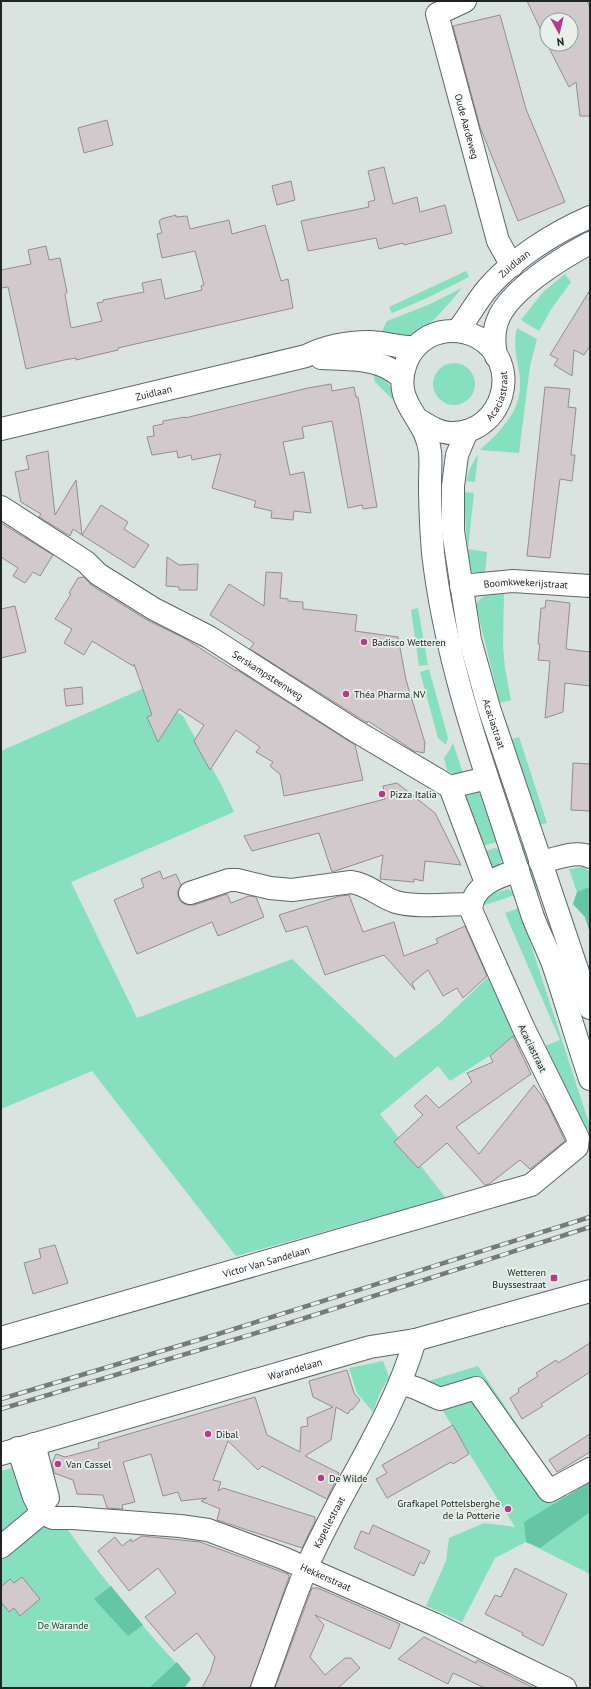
<svg xmlns="http://www.w3.org/2000/svg" width="591" height="1689" viewBox="0 0 591 1689" font-family="'PT Sans',sans-serif">
<rect width="100%" height="100%" fill="#d9e3df"/>
<path fill="#86e0bf" d="M 466,271 L 469,277 L 427,298 L 392,313 L 389,307 Z
M 565,274 L 571,282 L 552,308 L 539,331 L 521,320 L 543,292 Z
M 462,288 C 454,298 424,333 413,336 C 402,338 391,335 381,333 L 387,321 L 428,305 Z
M 517,328 L 537,339 L 530,366 L 519,453 L 480,450 C 505,426 525,408 519,371 C 516,355 513,343 517,328 Z
M433 384a21 21 0 1 1 42 0a21 21 0 1 1-42 0Z
M 373,373 C 386,377 390,385 396,397 L 392,399 L 375,382 Z
M 478,454 L 475,482 L 466,481 L 470,468 Z
M 464,492 L 474,493 L 468,549 L 487,552 L 485,572 L 472,572 L 468,569 Z
M 504,593 L 503,646 L 505,668 L 511,700 L 500,703 L 476,606 C 479,594 494,594 504,593 Z
M 418,608 L 428,665 L 419,666 L 411,610 Z
M 429,669 L 448,738 L 446,745 L 438,738 L 420,672 Z
M 142,689 L 183,716 L 222,786 L 234,812 L 71,882 L 137,1018 L 292,959 L 395,1058 L 440,1023 L 488,977 L 517,1038 L 450,1081 L 438,1066 L 380,1114 L 446,1198 L 236,1256 L 92,1071 L 1,1109 L 1,751 Z
M 519,737 L 547,823 L 539,825 L 511,739 Z
M 453,743 L 463,773 L 455,775 L 447,770 L 444,758 L 449,751 Z
M 481,791 L 497,842 L 479,847 L 463,797 Z
M 516,843 L 528,845 L 544,893 L 531,891 Z
M 495,848 L 499,849 L 503,859 L 496,868 L 487,871 L 480,853 Z
M 583,867 L 590,872 L 590,933 L 585,917 L 573,904 L 577,892 L 569,869 Z
M 508,889 L 514,892 L 515,895 L 485,905 L 484,903 L 488,895 Z
M 519,908 L 590,1126 L 590,1134 L 542,1047 L 560,1040 L 505,913 Z
M 383,1361 L 389,1377 L 379,1395 L 373,1412 L 357,1393 L 349,1368 Z
M 478,1366 L 566,1497 L 590,1482 L 590,1574 L 526,1542 L 495,1558 L 462,1622 L 426,1606 L 446,1561 L 449,1538 L 484,1523 L 515,1527 L 425,1382 Z
M 15,1467 L 46,1525 L 68,1530 C 105,1582 147,1633 191,1679 L 184,1688 L 1,1688 L 1,1471 Z"/>
<path fill="#64c6a4" d="M 590,887 L 590,933 L 585,917 L 573,904 L 577,892 Z
M 590,1482 L 590,1512 L 540,1548 L 526,1542 L 524,1522 Z
M 111,1586 L 143,1625 L 128,1636 L 94,1599 Z
M 177,1662 L 191,1679 L 184,1688 L 149,1688 Z"/>
<path fill="#d2c9cd" stroke="#958c91" d="M 527,1 L 587,1 L 590,8 L 590,116 L 580,116 L 576,82 L 569,87 L 547,44 L 571,44 L 571,20 L 547,20 L 547,43 Z
M 500,15 L 526,109 L 565,202 L 518,221 L 480,127 L 453,26 Z
M 107,120 L 113,145 L 84,153 L 78,128 Z
M 384,167 L 393,204 L 417,197 L 420,212 L 445,205 L 452,233 L 404,245 L 403,243 L 379,249 L 376,238 L 308,251 L 301,221 L 369,207 L 368,202 L 375,200 L 368,171 Z
M 291,181 L 295,200 L 277,205 L 272,186 Z
M 176,215 L 176,217 L 187,216 L 190,229 L 229,220 L 232,234 L 265,225 L 281,281 L 288,279 L 293,308 L 118,348 L 118,350 L 76,360 L 76,358 L 64,360 L 26,369 L 8,287 L 1,288 L 1,270 L 31,264 L 28,250 L 46,246 L 49,260 L 60,258 L 67,292 L 65,295 L 71,328 L 102,321 L 97,303 L 103,302 L 103,300 L 144,292 L 142,283 L 161,279 L 165,299 L 202,290 L 201,286 L 204,285 L 195,251 L 162,258 L 157,234 L 162,233 L 159,221 L 161,220 L 161,219 Z
M 590,290 L 590,346 L 584,355 L 574,350 L 572,376 L 554,365 L 558,359 L 550,355 Z
M 331,384 L 332,391 L 354,387 L 356,397 L 358,397 L 377,507 L 363,509 L 362,505 L 348,508 L 332,421 L 302,427 L 304,438 L 283,442 L 290,475 L 304,472 L 311,513 L 294,511 L 293,520 L 271,518 L 272,511 L 254,507 L 256,501 L 212,488 L 221,454 L 192,460 L 191,455 L 178,458 L 177,451 L 152,455 L 147,437 L 154,436 L 153,426 L 163,424 L 163,421 L 185,417 L 185,418 L 308,388 Z
M 545,387 L 570,389 L 568,407 L 576,408 L 571,455 L 575,455 L 572,481 L 560,479 L 550,558 L 527,556 Z
M 48,451 L 55,515 L 76,480 L 82,535 L 73,529 L 70,536 L 39,517 L 41,514 L 21,502 L 15,472 L 29,469 L 26,456 Z
M 101,505 L 128,522 L 124,529 L 149,545 L 134,568 L 82,535 Z
M 1,523 L 53,555 L 40,576 L 33,572 L 25,583 L 13,576 L 18,568 L 1,557 Z
M 167,557 L 179,565 L 198,564 L 197,590 L 179,590 L 179,587 L 166,586 Z
M 266,572 L 282,573 L 280,598 L 288,599 L 288,601 L 303,602 L 303,609 L 357,615 L 355,631 L 398,637 L 406,680 L 425,743 L 424,753 L 414,751 L 368,721 L 367,723 L 361,719 L 250,649 L 254,643 L 210,615 L 229,584 L 264,606 Z
M 84,577 L 91,585 L 147,620 L 184,638 L 236,671 L 237,670 L 355,745 L 363,780 L 284,796 L 280,774 L 270,766 L 273,762 L 256,752 L 260,747 L 236,730 L 210,770 L 194,741 L 204,725 L 179,709 L 158,742 L 147,717 L 152,715 L 134,664 L 133,666 L 92,641 L 84,655 L 64,643 L 72,629 L 55,619 L 71,594 L 69,593 L 78,578 Z
M 546,600 L 570,603 L 566,649 L 590,652 L 590,686 L 565,683 L 563,712 L 545,718 L 550,661 L 538,660 L 540,644 L 538,644 L 541,608 L 545,608 Z
M 15,606 L 26,652 L 1,658 L 1,609 Z
M 82,687 L 83,704 L 66,706 L 64,689 Z
M 573,763 L 590,764 L 590,811 L 571,810 Z
M 397,783 L 435,813 L 461,865 L 425,861 L 423,881 L 414,879 L 414,882 L 380,879 L 383,855 L 332,872 L 319,833 L 252,851 L 244,836 L 385,799 L 383,786 Z
M 160,871 L 163,879 L 176,874 L 181,885 L 178,891 L 178,897 L 181,902 L 187,905 L 194,905 L 227,894 L 231,903 L 249,896 L 256,897 L 264,917 L 218,936 L 212,922 L 137,954 L 114,900 L 144,887 L 141,879 Z
M 349,895 L 363,932 L 394,922 L 404,956 L 438,943 L 436,939 L 465,926 L 487,976 L 463,998 L 457,988 L 443,996 L 428,970 L 412,983 L 415,990 L 384,955 L 325,975 L 307,926 L 286,932 L 279,915 L 340,896 Z
M 513,1036 L 531,1074 L 456,1127 L 479,1154 L 534,1085 L 548,1105 L 565,1141 L 530,1169 L 520,1160 L 489,1184 L 485,1185 L 447,1143 L 418,1168 L 394,1142 L 423,1115 L 414,1106 L 426,1095 L 439,1108 L 472,1082 L 467,1073 L 493,1062 L 490,1056 Z
M 55,1245 L 68,1283 L 33,1294 L 24,1263 L 41,1258 L 39,1249 Z
M 590,1343 L 590,1372 L 541,1404 L 543,1406 L 522,1419 L 510,1398 L 519,1392 L 518,1389 L 538,1376 L 536,1373 L 556,1360 L 558,1363 Z
M 347,1370 L 354,1393 L 360,1400 L 352,1410 L 351,1409 L 348,1414 L 336,1407 L 331,1440 L 305,1456 L 339,1473 L 327,1499 L 262,1466 L 258,1470 L 228,1441 L 213,1480 L 221,1482 L 218,1491 L 223,1488 L 315,1517 L 315,1521 L 302,1548 L 217,1520 L 220,1509 L 201,1501 L 207,1498 L 181,1501 L 178,1492 L 163,1496 L 151,1454 L 123,1462 L 135,1502 L 122,1505 L 123,1509 L 107,1508 L 103,1495 L 77,1494 L 73,1480 L 54,1473 L 52,1463 L 56,1454 L 65,1457 L 99,1448 L 98,1443 L 255,1397 L 267,1435 L 300,1452 L 301,1427 L 308,1426 L 307,1418 L 333,1407 L 313,1397 L 309,1381 Z
M 453,1425 L 469,1454 L 453,1464 L 451,1462 L 387,1498 L 376,1479 L 387,1473 L 382,1465 Z
M 590,1434 L 590,1452 L 557,1472 L 549,1460 Z
M 373,1525 L 430,1551 L 424,1564 L 420,1562 L 414,1576 L 354,1548 L 361,1531 L 369,1534 Z
M 142,1536 L 200,1542 L 288,1574 L 289,1577 L 250,1688 L 202,1688 L 210,1673 L 215,1657 L 197,1633 L 174,1651 L 145,1617 L 176,1593 L 158,1568 L 129,1591 L 98,1551 L 115,1537 L 122,1546 L 131,1539 L 132,1542 Z
M 515,1568 L 567,1594 L 543,1646 L 522,1635 L 523,1633 L 485,1614 L 495,1595 L 501,1597 Z
M 22,1577 L 40,1599 L 20,1616 L 14,1608 L 9,1612 L 1,1602 L 1,1587 L 10,1579 L 14,1583 Z
M 312,1588 L 318,1588 L 400,1624 L 390,1649 L 315,1615 L 324,1625 L 310,1657 L 325,1675 L 345,1658 L 351,1658 L 360,1668 L 338,1688 L 275,1688 Z
M 424,1637 L 476,1663 L 477,1660 L 534,1688 L 485,1688 L 453,1673 L 448,1684 L 398,1659 Z"/>
<g fill="none" stroke-linecap="round" stroke-linejoin="round">
<defs>
<g id="minor">
<path id="s1" d="M 465,1 L 437,14 L 498,241 L 512,266"/>
<path d="M 321,358 C 343,359 366,358 386,367 C 392,370 397,374 402,377"/>
<path id="s2" d="M 1,429 L 306,356 C 326,346 347,342 369,342 C 385,342 399,348 415,347"/>
<path id="s3" d="M 1,507 L 86,562 L 98,574 L 154,609 L 209,637 L 354,730 L 450,787 L 486,883"/>
<path id="s4" d="M 461,586 L 513,581 L 590,586"/>
<path d="M 450,787 L 487,778"/>
<path d="M 540,862 C 554,860 577,849 590,857"/>
<path d="M 190,893 L 229,880 L 237,880 L 270,888 L 292,890 L 351,882 C 368,884 380,897 396,902 C 416,908 449,904 471,904"/>
<path id="s5" d="M 1,1338 L 531,1185 L 577,1147 L 578,1138 L 523,1027 L 471,910 C 472,885 498,877 518,870"/>
<path d="M 401,1383 L 418,1389 L 440,1399 L 476,1388 L 549,1491 L 590,1469"/>
<path d="M 34,1444 L 48,1498"/>
<path id="s6" d="M 18,1448 L 34,1497 L 42,1513 L 53,1518 L 73,1518 L 180,1526 L 208,1530 L 283,1558 L 434,1624 L 565,1688"/>
<path d="M 1,1547 L 42,1513"/>
<path id="s7" d="M 262,1688 C 277,1648 290,1608 306,1569 C 339,1492 392,1420 415,1340"/>
</g>
<g id="major">
<path id="s8" d="M 457,331 C 468,318 476,302 487,289 C 514,258 553,233 590,217"/>
<path d="M 496,356 C 494,345 493,333 497,322 C 507,291 562,258 590,243"/>
<path id="s9" d="M 419,420 C 429,426 439,433 451,433 C 504,434 524,362 477,337 C 462,329 443,329 428,337 C 418,343 410,352 406,363 C 391,404 426,416 430,452 C 431,461 430,472 430,482 C 430,506 431,529 433,553 C 443,640 469,724 497,807 C 509,844 521,881 533,917 C 539,933 547,948 553,964 C 566,1002 577,1041 590,1079"/>
<path id="s10" d="M 467,431 L 457,455 L 453,486 L 453,531 L 470,640 L 489,708 L 590,1008"/>
<path id="s11" d="M 1,1454 L 370,1347 L 415,1340 L 590,1291"/>
</g>
</defs>
<use href="#minor" stroke="#5d6662" stroke-width="24"/>
<use href="#major" stroke="#5d6662" stroke-width="24"/>
<use href="#minor" stroke="#fff" stroke-width="22"/>
<use href="#major" stroke="#fff" stroke-width="22"/>
<defs>
<path id="rail" d="M 1,1399 L 215,1335 L 590,1217
M 1,1409 L 283,1325 L 590,1227"/>
</defs>
<use href="#rail" stroke="#747b78" stroke-width="4.5"/>
<use href="#rail" stroke="#e6f1ec" stroke-width="3" stroke-dasharray="9" stroke-linecap="butt"/>
</g>
<g fill="#b63a8a" stroke="#e6f1ec" stroke-width="1.5">
<circle cx="364" cy="642" r="4"/>
<circle cx="346" cy="694" r="4"/>
<circle cx="382" cy="794" r="4"/>
<rect x="550" y="1274" width="8" height="8" rx="2"/>
<circle cx="208" cy="1434" r="4"/>
<circle cx="58" cy="1464" r="4"/>
<circle cx="321" cy="1478" r="4"/>
<circle cx="508" cy="1509" r="4"/>
</g>
<g text-anchor="middle" stroke-width="3.5" stroke-linejoin="round" paint-order="stroke">
<g font-size="10" fill="#202422" stroke="#e6f1ec">
<text dy="4" stroke="none"><textPath href="#s1" startOffset="147">Oude Aardeweg</textPath></text>
<text dy="4" stroke="none"><textPath href="#s8" startOffset="89">Zuidlaan</textPath></text>
<text dy="4" stroke="none"><textPath href="#s2" startOffset="157">Zuidlaan</textPath></text>
<text dy="4" stroke="none"><textPath href="#s9" startOffset="101">Acaciastraat</textPath></text>
<text dy="4" stroke="none"><textPath href="#s4" startOffset="65">Boomkwekerijstraat</textPath></text>
<text dy="4" stroke="none"><textPath href="#s3" startOffset="316">Serskampsteenweg</textPath></text>
<text dy="4" stroke="none"><textPath href="#s10" startOffset="300">Acaciastraat</textPath></text>
<text transform="translate(533 1048) rotate(64)" y="4">Acaciastraat</text>
<text dy="4" stroke="none"><textPath href="#s5" startOffset="276">Victor Van Sandelaan</textPath></text>
<text dy="4" stroke="none"><textPath href="#s11" startOffset="306">Warandelaan</textPath></text>
<text dy="4" stroke="none"><textPath href="#s7" startOffset="179">Kapellestraat</textPath></text>
<text dy="4" stroke="none"><textPath href="#s6" startOffset="364">Hekkerstraat</textPath></text>
</g>
<g font-size="10" fill="#202422" stroke="#e6f1ec" text-anchor="start">
<text x="372" y="646">Badisco Wetteren</text>
<text x="354" y="698">Théa Pharma NV</text>
<text x="390" y="798">Pizza Italia</text>
<text x="546" y="1276" text-anchor="end">Wetteren<tspan x="546" dy="12">Buyssestraat</tspan></text>
<text x="216" y="1438">Dibal</text>
<text x="66" y="1468">Van Cassel</text>
<text x="329" y="1482">De Wilde</text>
<text x="500" y="1507" text-anchor="end">Grafkapel Pottelsberghe<tspan x="500" dy="12">de la Potterie</tspan></text>
</g>
<g font-size="10" fill="#113d2f" stroke="#e6f1ec">
<text x="63" y="1629">De Warande</text>
</g>
</g>
<rect width="591" height="1689" fill="none" stroke="#202422" stroke-width="4"/>
<g transform="translate(559 32) rotate(172)"><circle r="19" fill="#e6f1ec" stroke="#979f9b"/>
<path d="M0-3L7 15L0 10L-7 15Z" fill="#b63a8a"/>
<text y="-6" font-size="11" font-weight="bold" text-anchor="middle" fill="#202422">N</text>
</g>
</svg>
